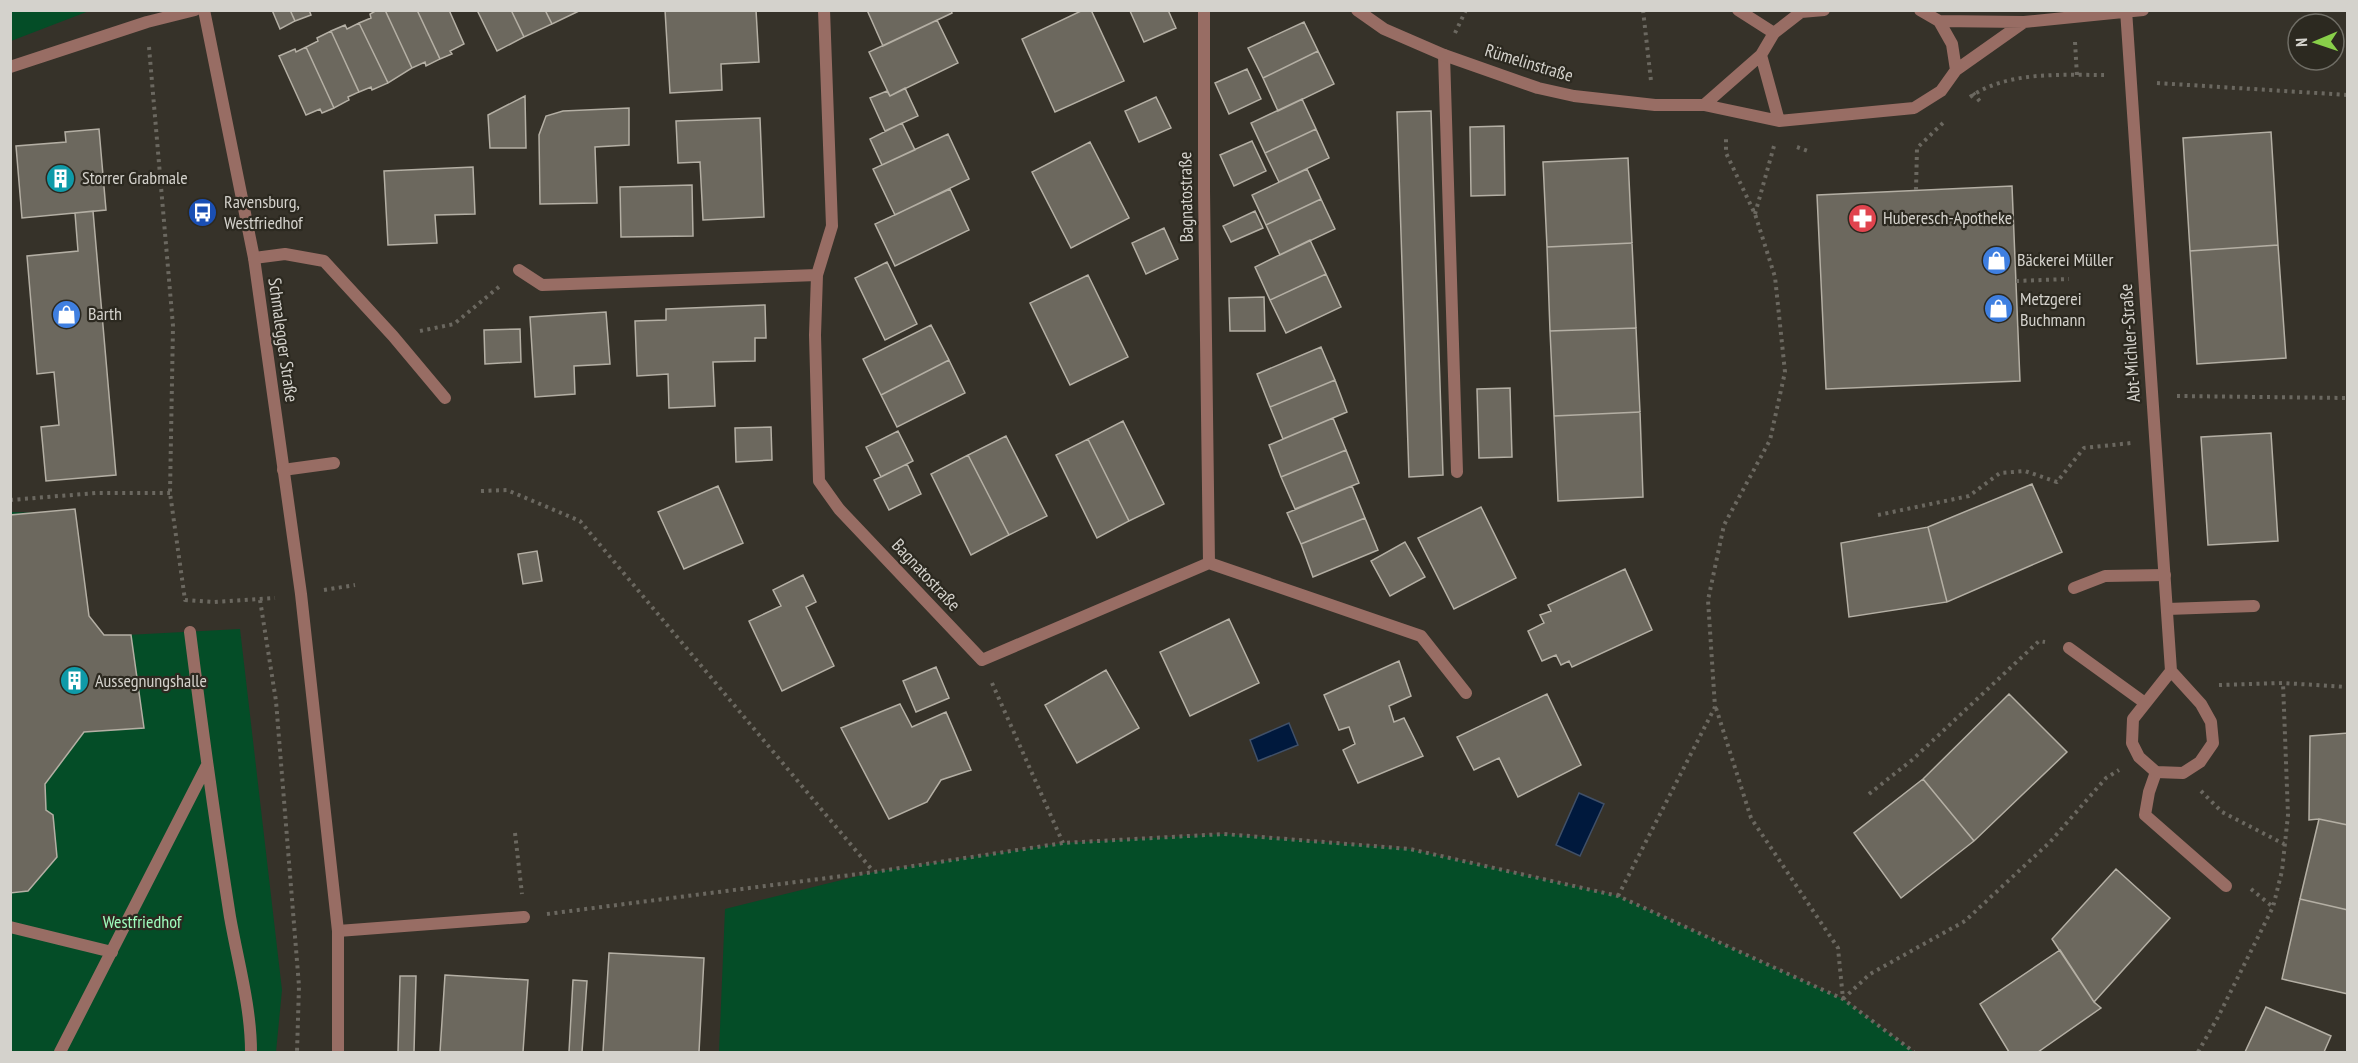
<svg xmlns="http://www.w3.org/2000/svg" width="2358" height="1063" viewBox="0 0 2358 1063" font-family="'PT Sans Narrow',sans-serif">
<rect width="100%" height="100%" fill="#363229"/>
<path fill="#044d27" d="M 11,10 L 89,10 L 89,11 L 11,41 Z
M 11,512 L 75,514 L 89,637 L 240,629 L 282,990 L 276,1052 L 11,1052 Z
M 1224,834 L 1410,849 L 1618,896 L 1843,999 L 1914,1052 L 719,1052 L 725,909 L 874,872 L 1063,843 Z"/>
<path fill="#00193d" stroke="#405068" stroke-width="1.5" d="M 1289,723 L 1298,745 L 1258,761 L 1250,740 Z
M 1579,793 L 1604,804 L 1580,856 L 1556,845 Z"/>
<path fill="#6c685e" stroke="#b4afa4" stroke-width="1.5" d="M 272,10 L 290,10 L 295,21 L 280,29 Z
M 290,10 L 309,10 L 311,15 L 295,21 Z
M 377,10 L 385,10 L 412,68 L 388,83 L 359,23 L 371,18 L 370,14 Z
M 385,10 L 417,10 L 440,59 L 426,66 L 425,62 L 412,68 Z
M 417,10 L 449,10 L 464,44 L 450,51 L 452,54 L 440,59 Z
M 477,10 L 511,10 L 524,37 L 497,51 Z
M 511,10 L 545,10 L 552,24 L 524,37 Z
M 545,10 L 579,10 L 579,11 L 552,24 Z
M 665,10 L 756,10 L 759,62 L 721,64 L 722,90 L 670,93 Z
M 867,10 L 951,10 L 952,13 L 883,46 Z
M 1083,10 L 1091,10 L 1124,81 L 1055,112 L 1022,39 Z
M 1168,10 L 1176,28 L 1144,42 L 1130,11 Z
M 937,20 L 958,63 L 890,96 L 869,52 Z
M 1304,22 L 1318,51 L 1263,78 L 1248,48 Z
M 359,23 L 388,83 L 372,90 L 371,87 L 359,92 L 331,31 L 345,25 L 347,29 Z
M 331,31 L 359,92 L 348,97 L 349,100 L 334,108 L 306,47 L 318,41 L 317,38 Z
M 306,47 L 334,108 L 322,113 L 320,109 L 306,115 L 279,56 L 295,49 L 296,52 Z
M 1318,51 L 1334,84 L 1278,111 L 1263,78 Z
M 1247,69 L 1261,99 L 1229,114 L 1215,83 Z
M 905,88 L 918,116 L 885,131 L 870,98 L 887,91 L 890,96 Z
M 525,96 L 526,148 L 490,148 L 488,115 Z
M 1156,97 L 1171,128 L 1139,142 L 1125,111 Z
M 1302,99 L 1316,129 L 1265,153 L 1251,123 Z
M 629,108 L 629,145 L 595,147 L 597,203 L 540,204 L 539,135 L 546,116 L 563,111 Z
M 1431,111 L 1443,475 L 1409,477 L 1397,112 Z
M 760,118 L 764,217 L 703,220 L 700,162 L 678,163 L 676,121 Z
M 902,123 L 915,150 L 882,165 L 870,139 Z
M 1504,126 L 1505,195 L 1471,196 L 1470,127 Z
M 99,129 L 106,210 L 22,218 L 16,146 L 66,142 L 65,132 Z
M 1316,129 L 1329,158 L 1279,182 L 1265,153 Z
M 2271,132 L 2278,245 L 2190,251 L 2183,138 Z
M 948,134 L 969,179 L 895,215 L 873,169 Z
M 1252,141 L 1266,171 L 1234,186 L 1220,155 Z
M 1090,142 L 1129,218 L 1071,248 L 1032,172 Z
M 1628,158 L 1632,243 L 1547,247 L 1543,162 Z
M 473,167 L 475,214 L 435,215 L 437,243 L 388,245 L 384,171 Z
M 1307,169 L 1321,199 L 1266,225 L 1252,195 Z
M 692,185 L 693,236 L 621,237 L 620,187 Z
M 2012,186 L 2020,381 L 1826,389 L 1817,195 Z
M 950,189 L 969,230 L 895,266 L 875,224 Z
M 1321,199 L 1335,229 L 1280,255 L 1266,225 Z
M 93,211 L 116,475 L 46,481 L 41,427 L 59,425 L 54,372 L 37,374 L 27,256 L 78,251 L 75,213 Z
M 1255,211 L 1263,228 L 1231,242 L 1223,226 Z
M 1164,228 L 1178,259 L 1146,274 L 1132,243 Z
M 1310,240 L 1326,274 L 1270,300 L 1255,267 Z
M 1632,243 L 1636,328 L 1550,331 L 1547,247 Z
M 2278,245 L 2286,358 L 2197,364 L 2190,251 Z
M 887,262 L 917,324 L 885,340 L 855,278 Z
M 1326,274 L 1341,307 L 1286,333 L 1270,300 Z
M 1088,275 L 1128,357 L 1070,385 L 1030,303 Z
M 1264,297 L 1265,331 L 1230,331 L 1229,298 Z
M 765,305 L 766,338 L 755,338 L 755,361 L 713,362 L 715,406 L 669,408 L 668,374 L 637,376 L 635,321 L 666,320 L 666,309 Z
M 606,312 L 610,364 L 574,366 L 575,394 L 535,397 L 530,317 Z
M 931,325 L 949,360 L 881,395 L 863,359 Z
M 1636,328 L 1640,412 L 1554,416 L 1550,331 Z
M 520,329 L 521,362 L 485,364 L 484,330 Z
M 1321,347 L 1335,380 L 1270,407 L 1257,374 Z
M 949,360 L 965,393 L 897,427 L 881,395 Z
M 1335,380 L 1347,412 L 1283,439 L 1270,407 Z
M 1510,388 L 1512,457 L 1479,458 L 1477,389 Z
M 1640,412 L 1643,497 L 1558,501 L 1554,416 Z
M 1333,418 L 1346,450 L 1281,477 L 1269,445 Z
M 1123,421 L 1164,504 L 1129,521 L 1088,439 Z
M 771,427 L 772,460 L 736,462 L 735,428 Z
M 898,431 L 913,461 L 881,477 L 866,447 Z
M 2271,433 L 2278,541 L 2208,545 L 2201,437 Z
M 1006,436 L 1047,516 L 1009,535 L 968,455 Z
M 1088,439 L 1129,521 L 1097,538 L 1056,455 Z
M 1346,450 L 1359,483 L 1295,509 L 1281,477 Z
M 968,455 L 1009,535 L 971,555 L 931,474 Z
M 907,464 L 921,494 L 889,510 L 874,480 Z
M 2032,484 L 2062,552 L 1947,602 L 1928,527 Z
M 718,486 L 743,543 L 684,569 L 658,512 Z
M 1352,486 L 1365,518 L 1301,544 L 1287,513 Z
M 1481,507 L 1516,578 L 1454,609 L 1418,538 Z
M 75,509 L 89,616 L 104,635 L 131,635 L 144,728 L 84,732 L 45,784 L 46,810 L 53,815 L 57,857 L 28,891 L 10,893 L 10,515 Z
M 1365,518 L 1378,550 L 1313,577 L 1301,544 Z
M 1928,527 L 1947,602 L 1849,617 L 1841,543 Z
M 1405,542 L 1425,577 L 1390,596 L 1371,561 Z
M 537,551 L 542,581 L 523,584 L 518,554 Z
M 1625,569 L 1652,630 L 1572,667 L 1569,661 L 1561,665 L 1556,655 L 1542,661 L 1528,631 L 1544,623 L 1540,615 L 1551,611 L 1548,605 Z
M 803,575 L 816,602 L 806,607 L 834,666 L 782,691 L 749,621 L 781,606 L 773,590 Z
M 1229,619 L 1259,683 L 1190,716 L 1160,652 Z
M 1399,661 L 1411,696 L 1389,706 L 1394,722 L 1404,718 L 1423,756 L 1358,783 L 1343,750 L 1355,744 L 1349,727 L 1339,730 L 1324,695 Z
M 936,667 L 949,698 L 916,712 L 903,681 Z
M 1106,670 L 1139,728 L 1077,763 L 1045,705 Z
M 1547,694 L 1581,765 L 1518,797 L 1499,758 L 1474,770 L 1457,737 Z
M 2009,694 L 2067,752 L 1974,841 L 1923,779 Z
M 900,704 L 912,727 L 946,712 L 971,770 L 941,780 L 927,802 L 889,819 L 841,728 Z
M 2348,733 L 2348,825 L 2319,819 L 2309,820 L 2310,736 Z
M 1923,779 L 1974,841 L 1901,898 L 1854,833 Z
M 2319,819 L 2348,825 L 2348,910 L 2300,899 Z
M 2116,869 L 2170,918 L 2094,1002 L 2052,939 Z
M 2300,899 L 2348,910 L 2348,994 L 2282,979 Z
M 2060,950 L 2094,1002 L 2101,1008 L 2038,1052 L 2009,1052 L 1980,1004 Z
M 609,953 L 704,958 L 699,1052 L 603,1052 Z
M 445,975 L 528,980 L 523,1052 L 440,1052 Z
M 400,976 L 416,976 L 414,1052 L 398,1052 Z
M 573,980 L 587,981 L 582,1052 L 569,1052 Z
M 2266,1007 L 2331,1036 L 2324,1052 L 2245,1052 Z"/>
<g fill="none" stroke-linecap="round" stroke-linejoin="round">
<path stroke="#6b6860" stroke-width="4" stroke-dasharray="3 4.5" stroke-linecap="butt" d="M 1643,10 L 1651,81
M 1455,33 L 1466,10
M 2075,42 L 2077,76
M 149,47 L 173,326 L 170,493 L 185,600 L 213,602 L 275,598
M 2157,83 L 2348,95
M 1973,93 L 1982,104
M 1970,97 C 2007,71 2061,75 2105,75
M 1797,147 L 1811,152
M 1916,190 L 1917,148 L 1945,121
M 1755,214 L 1774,146
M 2016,281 L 2069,279
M 420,331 L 454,324 L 500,286
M 2177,396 L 2348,398
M 481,491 L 507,490 L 580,521 L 873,871
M 10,500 L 96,493 L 170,493
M 1878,515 L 1969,496 L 2000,473 L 2025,471 L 2057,482 L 2084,448 L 2131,443
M 324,590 L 355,585
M 260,600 L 276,701 L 299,986 L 297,1052
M 992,683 L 1063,843
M 2219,685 L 2283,683 L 2348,687
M 1716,708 L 1751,818 L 1838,948 L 1843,999
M 2201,791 L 2222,812 L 2284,844
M 1869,794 L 1912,760 L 2039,641 L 2045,642
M 515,833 L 522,894
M 2251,889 L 2273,907
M 1618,896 L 1715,707 L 1708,600 L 1724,525 L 1770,440 L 1785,372 L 1775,277 L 1755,214 L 1726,153 L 1726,136
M 547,914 L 874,872 L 1063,843 L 1224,834 L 1410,849 L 1618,896 L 1843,999 L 1914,1052
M 1843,999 L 1870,974 L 1965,921 L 2050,842 L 2106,778 L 2119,770
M 2198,1052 L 2218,1017 L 2273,907 L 2282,871 L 2288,815 L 2283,683"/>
<path stroke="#986d64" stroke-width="12" d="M 1738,10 L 1774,33
M 1444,55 L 1457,472
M 10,67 L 147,22 L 195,10
M 254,258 L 285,254 L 324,261 L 393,336 L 445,398
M 283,470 L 334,463
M 2074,588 L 2105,576 L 2165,575
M 2167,609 L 2254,606
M 190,632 C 202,727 215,822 230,917 C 238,962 251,1007 251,1052
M 2069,648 L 2145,703
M 2156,772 L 2149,792 L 2145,815 L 2226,886
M 10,927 L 112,952
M 338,931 L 524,917
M 60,1052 L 207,765"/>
<path stroke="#986d64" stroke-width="12" d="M 1204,10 L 1204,191 L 1209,563
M 1357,10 L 1384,29 L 1444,55 L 1538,88 L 1574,96 L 1655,105 L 1704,105 L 1779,121 L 1914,108 L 1941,91 L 1956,70 L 2024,22
M 1920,10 L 1939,21 L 2024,22 L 2143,10
M 2126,10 L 2171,671 L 2201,704 L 2211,722 L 2213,743 L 2200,762 L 2183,773 L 2156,772 L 2139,757 L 2132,743 L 2133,719 L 2171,671
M 1939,21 L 1952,44 L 1956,70
M 1761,55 L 1779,121
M 1704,105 L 1761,55 L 1774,33 L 1801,12 L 1824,10
M 519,270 L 542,285 L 817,275 L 832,226 L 824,10
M 817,275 L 815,335 L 819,481 L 839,509 L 982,660 L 1209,563 L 1421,636 L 1466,693"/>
<path stroke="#986d64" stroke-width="12" d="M 204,10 L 254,258 L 301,594 L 338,931 L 338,1052"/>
</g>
<defs>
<symbol id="building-disc" viewBox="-11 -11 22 22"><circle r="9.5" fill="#0f9aa8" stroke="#2c2920"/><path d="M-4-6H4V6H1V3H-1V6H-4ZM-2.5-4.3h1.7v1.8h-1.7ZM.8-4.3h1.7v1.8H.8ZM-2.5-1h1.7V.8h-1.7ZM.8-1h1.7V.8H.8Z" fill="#fff"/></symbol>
<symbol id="bus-disc" viewBox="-11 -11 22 22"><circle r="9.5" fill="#1a4fb4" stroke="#2c2920"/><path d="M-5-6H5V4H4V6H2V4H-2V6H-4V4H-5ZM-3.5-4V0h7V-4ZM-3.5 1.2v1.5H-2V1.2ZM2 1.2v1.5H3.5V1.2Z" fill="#fff"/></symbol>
<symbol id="pharmacy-disc" viewBox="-11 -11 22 22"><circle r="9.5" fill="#e0444e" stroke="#2c2920"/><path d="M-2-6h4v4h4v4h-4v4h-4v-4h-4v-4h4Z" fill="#fff"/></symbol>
<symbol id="shop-disc" viewBox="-11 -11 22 22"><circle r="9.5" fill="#3f7fe0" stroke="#2c2920"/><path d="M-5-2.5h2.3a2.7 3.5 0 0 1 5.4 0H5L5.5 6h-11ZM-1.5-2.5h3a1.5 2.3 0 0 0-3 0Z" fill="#fff"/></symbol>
</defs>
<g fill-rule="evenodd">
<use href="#building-disc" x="44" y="162" width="33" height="33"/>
<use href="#bus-disc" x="186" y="196" width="33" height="33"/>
<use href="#pharmacy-disc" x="1846" y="202" width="33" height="33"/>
<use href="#shop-disc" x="1980" y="244" width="33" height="33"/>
<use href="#shop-disc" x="1982" y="292" width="33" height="33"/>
<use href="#shop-disc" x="50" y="298" width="33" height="33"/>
<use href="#building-disc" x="58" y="664" width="33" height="33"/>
</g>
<g text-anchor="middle" stroke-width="4.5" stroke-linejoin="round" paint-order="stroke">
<g font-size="18" fill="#d4d2cc" stroke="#2c2920">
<text transform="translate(1529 63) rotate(17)" y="6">Rümelinstraße</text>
<text transform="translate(1186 197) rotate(-91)" y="6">Bagnatostraße</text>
<text transform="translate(283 340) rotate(82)" y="6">Schmalegger Straße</text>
<text transform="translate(2130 343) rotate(-94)" y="6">Abt-Michler-Straße</text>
<text transform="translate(926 575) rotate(47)" y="6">Bagnatostraße</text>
</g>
<g font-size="18" fill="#d4d2cc" stroke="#2c2920" text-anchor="start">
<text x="82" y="184">Storrer Grabmale</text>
<text x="224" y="208">Ravensburg,<tspan x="224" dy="21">Westfriedhof</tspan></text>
<text x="1883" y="224">Huberesch-Apotheke</text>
<text x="2017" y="266">Bäckerei Müller</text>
<text x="2020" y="305">Metzgerei<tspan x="2020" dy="21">Buchmann</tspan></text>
<text x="88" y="320">Barth</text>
<text x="95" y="687">Aussegnungshalle</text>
</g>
<g font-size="18" fill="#9efcbc" stroke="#2c2920">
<text x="142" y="928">Westfriedhof</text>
</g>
</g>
<rect width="2358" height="1063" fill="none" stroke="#d4d2cc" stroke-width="24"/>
<g transform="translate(2316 42) rotate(268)"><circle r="28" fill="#2c2920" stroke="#6f6d65" stroke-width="1.5"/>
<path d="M0-4.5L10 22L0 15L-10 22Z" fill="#88cf49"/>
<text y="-9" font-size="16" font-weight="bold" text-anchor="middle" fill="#d4d2cc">N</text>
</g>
</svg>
